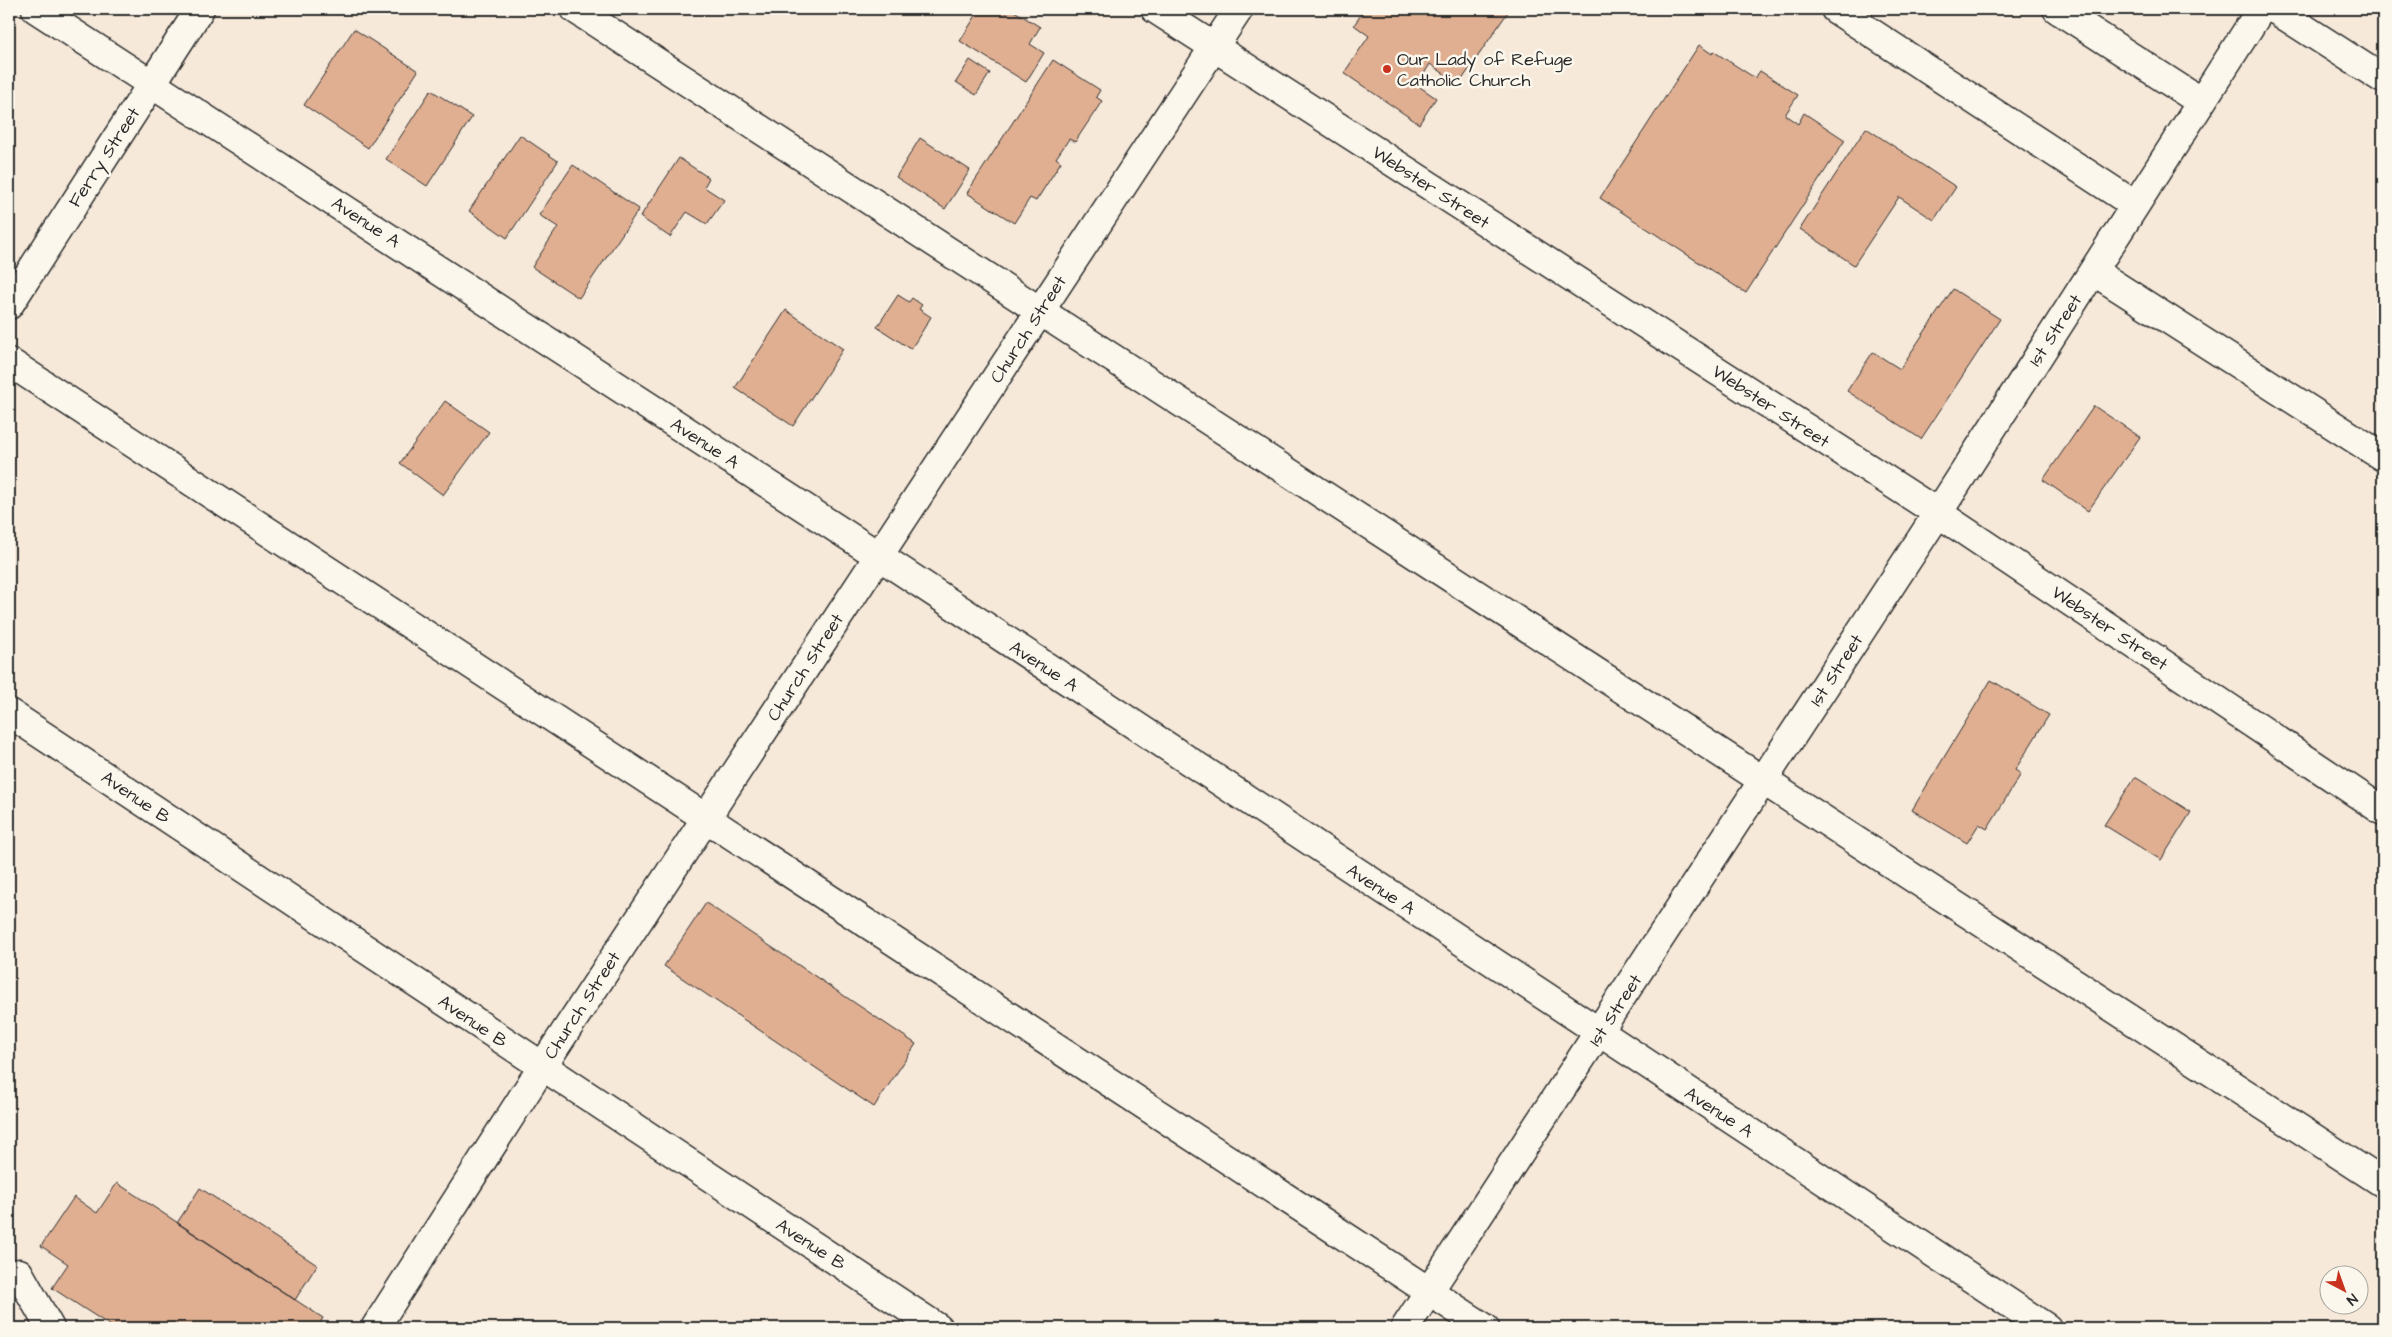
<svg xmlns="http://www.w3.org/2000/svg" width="2392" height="1337" viewBox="0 0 2392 1337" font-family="'Architects Daughter',sans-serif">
<rect width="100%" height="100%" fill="#f6e9da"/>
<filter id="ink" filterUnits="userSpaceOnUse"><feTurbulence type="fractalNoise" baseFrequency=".02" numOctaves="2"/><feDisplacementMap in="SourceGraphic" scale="10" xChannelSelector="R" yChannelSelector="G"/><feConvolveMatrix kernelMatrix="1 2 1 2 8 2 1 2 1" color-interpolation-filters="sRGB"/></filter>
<g filter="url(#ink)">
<path fill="#e0af92" stroke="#2b2b2b" d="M 980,9 L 999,9 L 1006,13 L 1011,9 L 1040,27 L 1030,44 L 1044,53 L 1026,82 L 960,41 Z
M 1365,9 L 1510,9 L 1459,84 L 1430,64 L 1417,85 L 1436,98 L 1419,124 L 1344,73 L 1369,36 L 1354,25 Z
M 354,29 L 418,71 L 368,148 L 304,105 Z
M 1699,45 L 1712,54 L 1713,51 L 1755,78 L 1760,71 L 1798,95 L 1785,115 L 1798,124 L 1804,113 L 1845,140 L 1746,293 L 1600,198 Z
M 970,60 L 990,73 L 976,95 L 956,82 Z
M 1053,60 L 1100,90 L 1096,97 L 1102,101 L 1075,142 L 1069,139 L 1056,158 L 1061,162 L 1036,201 L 1030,198 L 1014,223 L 967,193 Z
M 431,90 L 472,117 L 427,186 L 386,159 Z
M 1866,128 L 1956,187 L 1934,220 L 1899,197 L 1854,265 L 1800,229 Z
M 520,135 L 558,161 L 507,238 L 469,211 Z
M 920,138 L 970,170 L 945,209 L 896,177 Z
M 679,158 L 709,178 L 704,187 L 724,200 L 707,224 L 687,212 L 670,237 L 640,217 Z
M 573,165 L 639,209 L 579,298 L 532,267 L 558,227 L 539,215 Z
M 1953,289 L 2000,319 L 1921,439 L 1847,391 L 1873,352 L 1900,369 Z
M 898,295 L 909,302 L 912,298 L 922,305 L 919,309 L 931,317 L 911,349 L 877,327 Z
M 786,310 L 843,349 L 793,426 L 735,388 Z
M 445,401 L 489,432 L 443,495 L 400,463 Z
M 2094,406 L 2140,437 L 2088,511 L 2043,480 Z
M 1991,680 L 2049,715 L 2015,770 L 2021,774 L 1987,829 L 1979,824 L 1967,843 L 1912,810 Z
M 2135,777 L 2191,812 L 2161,860 L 2104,825 Z
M 706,903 L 916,1044 L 874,1107 L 664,966 Z
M 117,1183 L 323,1318 L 317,1328 L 114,1328 L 52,1288 L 68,1264 L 41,1246 L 74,1197 L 97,1213 Z
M 200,1188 L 317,1265 L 295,1300 L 177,1223 Z"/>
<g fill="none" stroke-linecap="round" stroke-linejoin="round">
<defs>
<path id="minor" d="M 36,9 L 879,556 L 2047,1328
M 575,9 L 2383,1183
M 1155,9 L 1938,513 L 2383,811
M 1835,9 L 2135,205
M 2057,9 L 2201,102
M 2093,271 L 2383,457
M 9,305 L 200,9
M 9,362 L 1485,1328
M 9,713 L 938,1328
M 19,1273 L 50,1328
M 375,1328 L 542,1067 L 1239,9
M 1405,1328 L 1938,513 L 2261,9"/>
<path id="major" d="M 2274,9 L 2383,79"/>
</defs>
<use href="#minor" stroke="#2b2b2b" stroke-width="31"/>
<use href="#major" stroke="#2b2b2b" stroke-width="31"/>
<use href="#minor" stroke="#fbf7ec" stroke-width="28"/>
<use href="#major" stroke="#fbf7ec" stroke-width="28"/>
</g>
</g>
<circle fill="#c8321e" stroke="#fbf7ec" stroke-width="2" cx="1387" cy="69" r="5"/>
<g text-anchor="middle" stroke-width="5" stroke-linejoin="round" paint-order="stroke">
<g font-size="18" fill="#2b2b2b" stroke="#fbf7ec" text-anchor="start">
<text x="1397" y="65">Our Lady of Refuge<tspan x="1397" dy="21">Catholic Church</tspan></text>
</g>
<g font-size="18" fill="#2b2b2b" stroke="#fbf7ec">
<text transform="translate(104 157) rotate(-57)" y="6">Ferry Street</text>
<text transform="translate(1431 187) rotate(33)" y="6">Webster Street</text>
<text transform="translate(366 222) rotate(33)" y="6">Avenue A</text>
<text transform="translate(1028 329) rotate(-57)" y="6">Church Street</text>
<text transform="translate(2055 330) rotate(-57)" y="6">1st Street</text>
<text transform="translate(1771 406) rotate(33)" y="6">Webster Street</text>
<text transform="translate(705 443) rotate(33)" y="6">Avenue A</text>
<text transform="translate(2110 628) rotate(34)" y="6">Webster Street</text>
<text transform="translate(1044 666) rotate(33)" y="6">Avenue A</text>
<text transform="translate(805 667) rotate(-57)" y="6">Church Street</text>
<text transform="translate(1836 670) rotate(-57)" y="6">1st Street</text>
<text transform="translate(136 797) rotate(34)" y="6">Avenue B</text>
<text transform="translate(1381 889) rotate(33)" y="6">Avenue A</text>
<text transform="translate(582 1005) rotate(-57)" y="6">Church Street</text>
<text transform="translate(1615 1010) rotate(-57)" y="6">1st Street</text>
<text transform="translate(473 1021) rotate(34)" y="6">Avenue B</text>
<text transform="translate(1719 1112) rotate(33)" y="6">Avenue A</text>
<text transform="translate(811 1244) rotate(33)" y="6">Avenue B</text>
</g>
</g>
<rect width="2392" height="1337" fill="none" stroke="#fbf7ec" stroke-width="30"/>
<rect x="15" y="15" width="2362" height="1307" fill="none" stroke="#2b2b2b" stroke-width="2" filter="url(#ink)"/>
<g transform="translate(2344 1290) rotate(139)"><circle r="24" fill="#fbf7ec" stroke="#a8a59f"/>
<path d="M0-4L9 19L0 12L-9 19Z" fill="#c8321e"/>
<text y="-8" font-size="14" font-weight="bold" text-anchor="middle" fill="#2b2b2b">N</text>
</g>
</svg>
